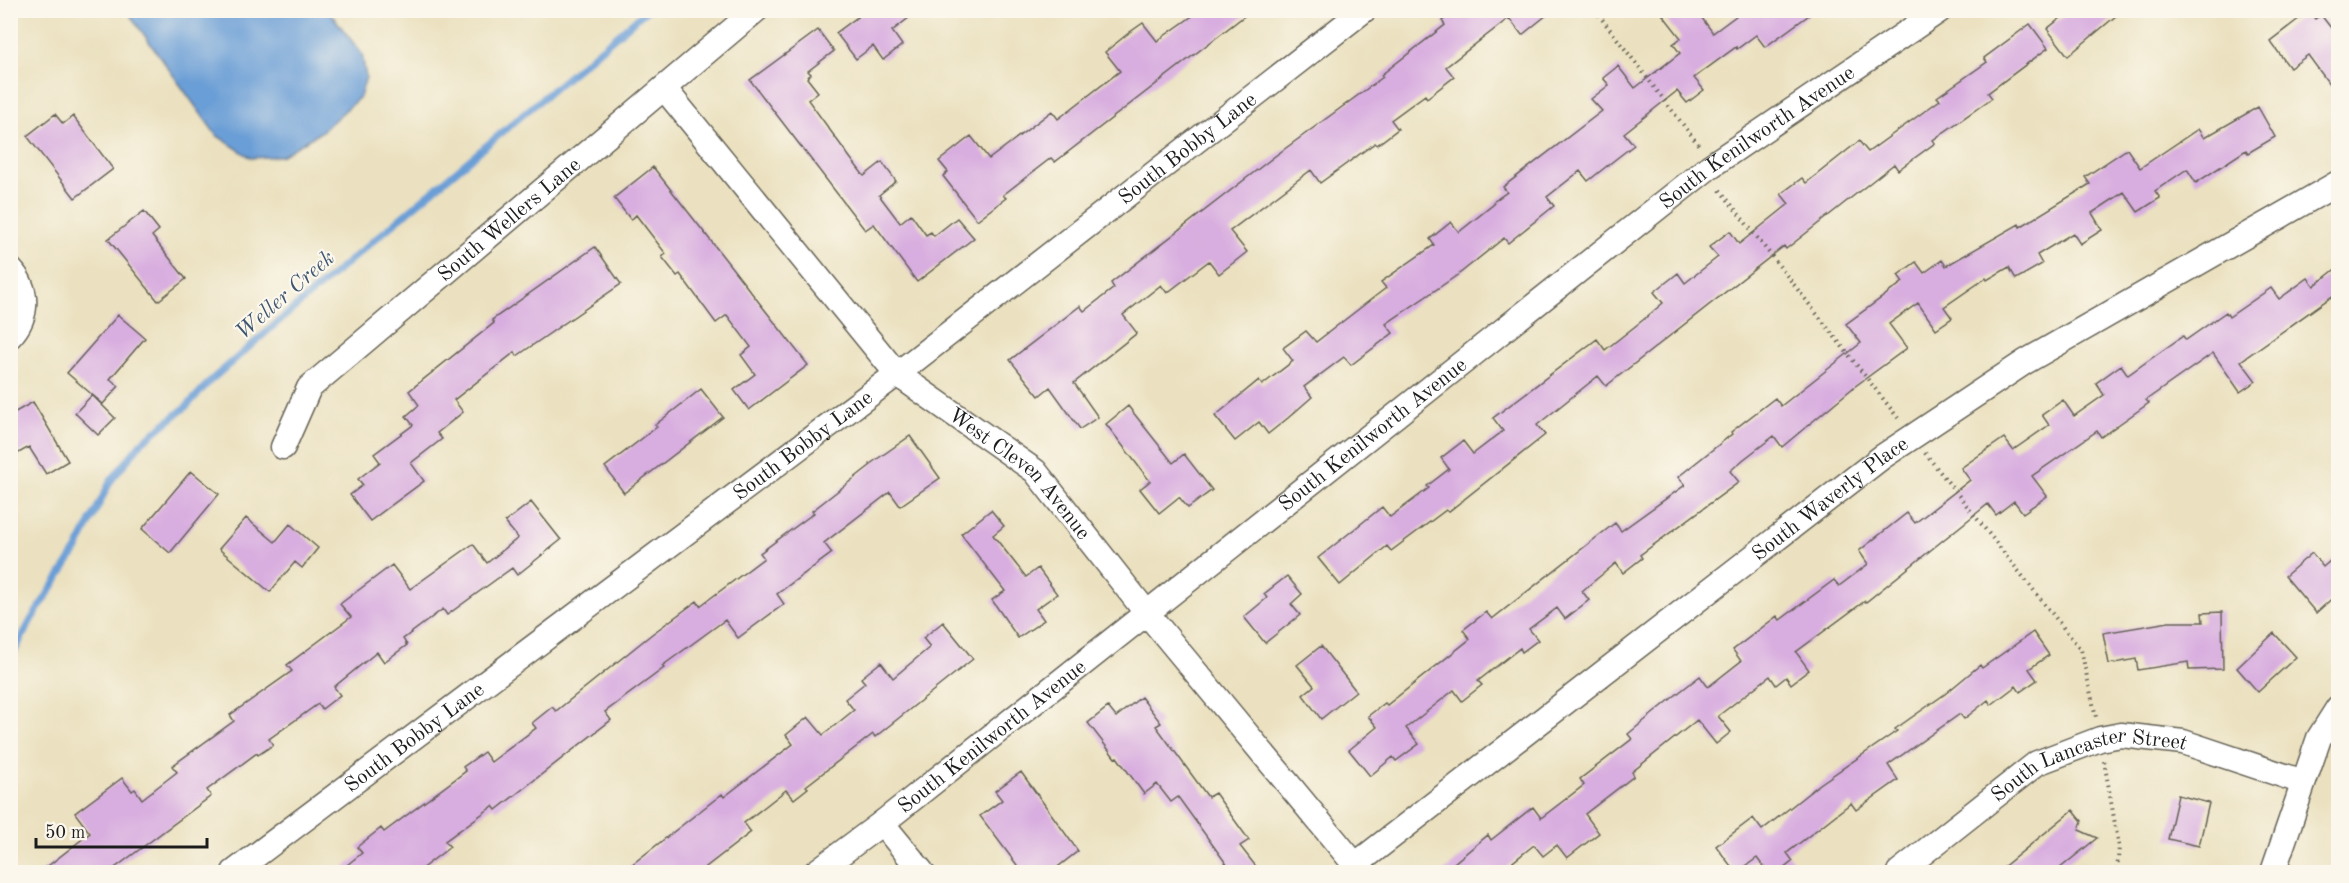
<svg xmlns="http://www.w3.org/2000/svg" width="2349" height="883" viewBox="0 0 2349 883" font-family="'Old Standard TT',serif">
<rect width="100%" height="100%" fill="#fbf7ec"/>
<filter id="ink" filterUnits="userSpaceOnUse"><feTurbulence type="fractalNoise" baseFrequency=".0167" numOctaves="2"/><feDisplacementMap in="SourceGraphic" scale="12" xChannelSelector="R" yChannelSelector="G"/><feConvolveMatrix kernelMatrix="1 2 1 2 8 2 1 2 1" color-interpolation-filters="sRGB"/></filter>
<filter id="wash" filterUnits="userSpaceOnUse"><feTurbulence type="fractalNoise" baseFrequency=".008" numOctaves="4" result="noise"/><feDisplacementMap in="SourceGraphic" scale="24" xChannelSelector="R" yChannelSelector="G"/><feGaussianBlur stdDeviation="1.35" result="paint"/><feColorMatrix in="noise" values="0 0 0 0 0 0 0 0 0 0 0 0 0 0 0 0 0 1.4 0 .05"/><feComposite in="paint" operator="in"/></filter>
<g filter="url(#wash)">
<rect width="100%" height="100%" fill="#ebe1c0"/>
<path fill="#6a9ed6" stroke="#435d79" stroke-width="1.5" d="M 127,11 L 329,11 L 362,54 L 366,77 L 360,97 L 321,132 L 281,156 L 251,158 L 216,135 Z"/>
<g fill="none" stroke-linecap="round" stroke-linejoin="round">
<path stroke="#6a9ed6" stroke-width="7" d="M 10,660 L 31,620 L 77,549 L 110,482 L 141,443 L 187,406 L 210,381 L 308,296 L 647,10"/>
</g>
<g id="blocks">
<path fill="#d8addf" d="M 867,10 L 919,10 L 892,31 L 902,45 L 883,60 L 873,46 L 856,59 L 836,33 Z
M 1201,10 L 1252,10 L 1055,162 L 1051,158 L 1003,195 L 1006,198 L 977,220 L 943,176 L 948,172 L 939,161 L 971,136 L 989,159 L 1052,111 L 1058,119 L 1120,71 L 1105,52 L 1130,32 L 1143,23 L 1157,41 Z
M 1456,10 L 1553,10 L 1522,35 L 1509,18 L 1446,67 L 1454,77 L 1427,98 L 1425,95 L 1391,120 L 1398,129 L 1377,145 L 1375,143 L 1320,183 L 1311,170 L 1230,231 L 1247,252 L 1219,274 L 1209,261 L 1167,293 L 1161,285 L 1123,315 L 1137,333 L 1074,383 L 1098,417 L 1080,429 L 1050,387 L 1039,396 L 1010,360 L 1080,306 L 1084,311 L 1114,288 L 1111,283 L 1275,156 L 1383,77 L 1381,75 L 1445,25 L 1442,21 Z
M 1659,10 L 1696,10 L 1713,33 L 1744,10 L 1816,10 L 1765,47 L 1756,35 L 1737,49 L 1736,47 L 1694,78 L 1704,90 L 1687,103 L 1677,91 L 1624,133 L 1634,145 L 1617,158 L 1588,181 L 1580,171 L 1547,197 L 1554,206 L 1508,243 L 1504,238 L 1459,274 L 1386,324 L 1393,333 L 1351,365 L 1344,357 L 1304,387 L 1312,397 L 1288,418 L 1268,434 L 1259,422 L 1235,441 L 1215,416 L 1259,380 L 1262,385 L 1293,361 L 1283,348 L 1306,331 L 1316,342 L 1386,288 L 1381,282 L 1434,245 L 1430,239 L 1451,222 L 1459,232 L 1494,204 L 1493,202 L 1507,192 L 1503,187 L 1602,111 L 1591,99 L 1609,85 L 1603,78 L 1618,66 L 1635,88 L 1680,53 L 1673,44 L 1681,38 Z
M 2071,10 L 2123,10 L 2068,56 L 2047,29 Z
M 2309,11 L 2315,19 L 2321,15 L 2338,37 L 2338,96 L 2308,55 L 2290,68 L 2270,41 Z
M 2030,24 L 2048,48 L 1988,93 L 1992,98 L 1933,140 L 1935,143 L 1898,170 L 1894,164 L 1786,249 L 1784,246 L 1606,386 L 1598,376 L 1537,425 L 1545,435 L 1448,512 L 1446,510 L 1391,551 L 1387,546 L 1340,585 L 1318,558 L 1382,507 L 1390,517 L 1429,488 L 1427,486 L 1449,469 L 1441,458 L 1463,441 L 1473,454 L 1503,431 L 1493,418 L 1597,339 L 1605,350 L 1643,320 L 1663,303 L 1654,292 L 1678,273 L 1685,283 L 1718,257 L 1709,247 L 1730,231 L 1739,244 L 1789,204 L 1781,194 L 1802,178 L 1806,183 L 1859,141 L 1868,152 L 1940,100 L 1937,97 L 1987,62 L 1984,58 Z
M 818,30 L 834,51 L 808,71 L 811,74 L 807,78 L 818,92 L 808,100 L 851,159 L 864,176 L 882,162 L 896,181 L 879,195 L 900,223 L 911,214 L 926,235 L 931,232 L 934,236 L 957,218 L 974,238 L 917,282 L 874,224 L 865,230 L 750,80 Z
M 2258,107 L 2275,137 L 2248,153 L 2246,150 L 2196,183 L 2187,169 L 2155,191 L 2160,198 L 2138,212 L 2124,192 L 2092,213 L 2102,230 L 2080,244 L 2073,233 L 2037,255 L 2042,264 L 2016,279 L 2009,267 L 1987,280 L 1986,278 L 1944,307 L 1952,318 L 1936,329 L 1918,303 L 1889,324 L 1907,348 L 1854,387 L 1782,447 L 1774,436 L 1744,459 L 1730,471 L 1739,482 L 1640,555 L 1642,558 L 1623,573 L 1616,563 L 1582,591 L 1589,600 L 1565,619 L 1557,608 L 1529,629 L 1538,640 L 1522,652 L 1520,648 L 1478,681 L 1482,685 L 1462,701 L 1454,690 L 1406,728 L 1419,744 L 1396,761 L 1393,757 L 1370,776 L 1349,750 L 1377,727 L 1368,716 L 1385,703 L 1387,705 L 1470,639 L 1463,630 L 1486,612 L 1492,619 L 1615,523 L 1621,531 L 1685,485 L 1678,477 L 1732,434 L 1731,432 L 1775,398 L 1781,406 L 1861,343 L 1846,324 L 1903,282 L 1898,275 L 1916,262 L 1924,273 L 1942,260 L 1946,266 L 2019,224 L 2020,227 L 2090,184 L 2085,177 L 2127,149 L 2140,168 L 2198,129 L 2204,138 Z
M 55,114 L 63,124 L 73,116 L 113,169 L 75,198 L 27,136 Z
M 653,167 L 808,365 L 749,410 L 734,390 L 755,374 L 741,355 L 751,347 L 727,315 L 716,323 L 680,274 L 677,276 L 662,257 L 666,254 L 636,215 L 631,220 L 614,198 Z
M 144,211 L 159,230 L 152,236 L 186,279 L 158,301 L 108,239 Z
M 595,247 L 621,284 L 517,356 L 515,352 L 454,400 L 463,412 L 437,433 L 442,439 L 411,463 L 424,481 L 370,521 L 350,495 L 363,485 L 358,479 L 380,462 L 374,454 L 413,425 L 406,416 L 419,405 L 409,391 L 494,323 L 492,320 Z
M 2338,267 L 2338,292 L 2241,361 L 2256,381 L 2240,392 L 2213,353 L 2146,400 L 2149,403 L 2101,437 L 2097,431 L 2032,476 L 2047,496 L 2023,513 L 2014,501 L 1996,515 L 1988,504 L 1866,602 L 1865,601 L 1796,652 L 1809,670 L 1791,684 L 1786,677 L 1776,685 L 1770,676 L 1718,716 L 1731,732 L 1716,744 L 1697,720 L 1632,772 L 1634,776 L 1585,814 L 1599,833 L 1567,858 L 1557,845 L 1543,856 L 1534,845 L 1499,873 L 1442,873 L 1488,835 L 1491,840 L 1533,807 L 1541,818 L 1584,785 L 1580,779 L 1632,739 L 1628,734 L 1677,694 L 1700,676 L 1708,687 L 1741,661 L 1733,650 L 1777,616 L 1780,620 L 1834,580 L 1839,586 L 1868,564 L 1859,551 L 1907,513 L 1915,523 L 1970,480 L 1961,468 L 2004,438 L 2013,450 L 2049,425 L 2042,415 L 2063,400 L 2074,416 L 2104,395 L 2096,383 L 2121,365 L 2128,375 L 2183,336 L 2186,340 L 2226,312 L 2229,317 L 2271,288 L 2279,299 L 2308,278 L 2314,286 Z
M 118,315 L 145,338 L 110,379 L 119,386 L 103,404 L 67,373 Z
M 701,389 L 723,417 L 624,493 L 605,467 L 657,427 L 655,425 Z
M 92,395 L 115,418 L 98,435 L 75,413 Z
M 33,402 L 68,461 L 46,474 L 29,447 L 10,458 L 10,415 Z
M 1128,406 L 1173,463 L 1184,454 L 1212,490 L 1188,508 L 1179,497 L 1159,513 L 1140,489 L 1150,481 L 1106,424 Z
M 910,436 L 940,478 L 900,506 L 890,492 L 824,543 L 832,553 L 777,594 L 784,604 L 738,638 L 725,620 L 662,666 L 664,668 L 605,712 L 611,720 L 496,810 L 493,806 L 445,841 L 450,847 L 416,873 L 337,873 L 362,853 L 357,847 L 381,828 L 384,832 L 466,771 L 463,767 L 484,752 L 491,762 L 536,728 L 532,723 L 552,707 L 556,711 L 652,634 L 697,601 L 700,606 L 764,558 L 760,553 L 814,513 L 812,511 L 871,465 L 870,464 Z
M 191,471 L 219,494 L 170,553 L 142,529 Z
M 531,502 L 561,540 L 517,575 L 512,568 L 447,615 L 443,609 L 403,639 L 407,645 L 384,662 L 377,652 L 334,687 L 340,695 L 322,709 L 318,704 L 269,739 L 273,745 L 258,755 L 257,753 L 207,790 L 211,796 L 108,873 L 39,873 L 90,833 L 75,813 L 122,778 L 132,791 L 135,789 L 142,799 L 177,772 L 172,766 L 234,721 L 230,715 L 292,671 L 287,665 L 351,617 L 340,604 L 392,565 L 410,589 L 473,544 L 487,563 L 518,538 L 505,522 Z
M 991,510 L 1004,526 L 993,535 L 1026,577 L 1038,568 L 1057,594 L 1036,609 L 1044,620 L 1018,638 L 992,600 L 1005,591 L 961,534 Z
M 246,518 L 275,542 L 290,524 L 318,548 L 302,568 L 295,562 L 270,592 L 219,549 Z
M 2312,553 L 2323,567 L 2338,554 L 2338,593 L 2316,613 L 2285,576 Z
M 1287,576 L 1302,594 L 1291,604 L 1300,615 L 1265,643 L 1244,617 L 1267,598 L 1264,594 Z
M 2222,612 L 2223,669 L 2189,670 L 2188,662 L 2138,670 L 2136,659 L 2109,664 L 2103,633 L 2169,622 L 2203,622 L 2202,613 Z
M 943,622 L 973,659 L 875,737 L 873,734 L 806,786 L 808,788 L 794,799 L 786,790 L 744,823 L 751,832 L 698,873 L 621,873 L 722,794 L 724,797 L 793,744 L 786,735 L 808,717 L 823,735 L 854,710 L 845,699 L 865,683 L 861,678 L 881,662 L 893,678 L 930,647 L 923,638 Z
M 2033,632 L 2049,655 L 2029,669 L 2037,680 L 2020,692 L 2016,686 L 1991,705 L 1988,700 L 1964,719 L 1960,714 L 1888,765 L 1898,780 L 1856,810 L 1851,803 L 1787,853 L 1793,861 L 1778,873 L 1768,873 L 1757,858 L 1736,873 L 1716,846 L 1753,818 L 1762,830 L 1820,784 L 1897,731 L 1895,729 L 1945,694 L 1980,665 L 1982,668 Z
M 2274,633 L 2296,657 L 2258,692 L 2237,668 Z
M 1321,646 L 1356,691 L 1321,719 L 1303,695 L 1314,686 L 1297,665 Z
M 1141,697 L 1161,723 L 1156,726 L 1208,797 L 1215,793 L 1249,840 L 1240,846 L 1261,873 L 1233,873 L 1178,797 L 1171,802 L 1157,784 L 1144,794 L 1117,757 L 1115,758 L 1088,723 L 1108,707 L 1116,717 Z
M 1021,772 L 1078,851 L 1050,873 L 1023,873 L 980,816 L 1002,800 L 995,791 Z
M 2178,795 L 2209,803 L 2199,846 L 2168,839 Z
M 2073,810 L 2082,821 L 2079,830 L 2097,838 L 2054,873 L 1996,873 Z"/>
</g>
</g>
<g filter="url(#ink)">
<use href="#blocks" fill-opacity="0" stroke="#646155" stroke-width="1.5"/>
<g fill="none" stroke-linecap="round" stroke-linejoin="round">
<defs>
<g id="minor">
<path id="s1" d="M 664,88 L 897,374 L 1035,471 L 1146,612 L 1361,872"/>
<path d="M 10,269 C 29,289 29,316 10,336"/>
<path id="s2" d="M 283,447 L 309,388 L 756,10"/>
<path d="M 882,823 L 922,872"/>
<path id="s3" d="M 1355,865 L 1882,457 L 2025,362 L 2338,183"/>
<path id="s4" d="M 234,872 L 897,374 L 1364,10"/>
<path id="s5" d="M 816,872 L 882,823 L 1709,167 L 1940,10"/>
<path id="s6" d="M 1899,872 L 2037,763 L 2100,739 L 2121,735 L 2183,742 L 2303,782"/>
<path d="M 2273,872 L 2319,738 L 2338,708"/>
</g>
</defs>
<use href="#minor" stroke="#646155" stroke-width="27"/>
<path stroke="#646155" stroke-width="4" stroke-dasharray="1.5 4.5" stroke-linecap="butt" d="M 1595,10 L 1701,148
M 1720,190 L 1898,418
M 1925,453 L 2081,650 L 2096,717
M 2104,761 L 2119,847 L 2117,872"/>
<use href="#minor" stroke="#fff" stroke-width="24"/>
</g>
</g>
<g text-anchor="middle" stroke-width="4.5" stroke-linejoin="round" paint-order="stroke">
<g font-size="21" fill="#1c1c1c" stroke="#fbf7ec">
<text dy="7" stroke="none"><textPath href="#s5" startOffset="1194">South Kenilworth Avenue</textPath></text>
<text dy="7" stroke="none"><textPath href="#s4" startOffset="1197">South Bobby Lane</textPath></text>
<text dy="7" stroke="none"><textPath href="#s2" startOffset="326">South Wellers Lane</textPath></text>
<text dy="7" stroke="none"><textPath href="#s5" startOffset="708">South Kenilworth Avenue</textPath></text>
<text dy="7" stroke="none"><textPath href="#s4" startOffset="711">South Bobby Lane</textPath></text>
<text dy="7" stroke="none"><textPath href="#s1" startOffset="528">West Cleven Avenue</textPath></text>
<text dy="7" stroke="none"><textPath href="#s3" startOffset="600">South Waverly Place</textPath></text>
<text dy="7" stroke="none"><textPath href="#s5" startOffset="222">South Kenilworth Avenue</textPath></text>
<text dy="7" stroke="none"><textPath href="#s4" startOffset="225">South Bobby Lane</textPath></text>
<text dy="7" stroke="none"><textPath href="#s6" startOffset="226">South Lancaster Street</textPath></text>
</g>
<g font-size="22" font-style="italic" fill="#3f5670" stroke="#fbf7ec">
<text transform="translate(284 294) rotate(-41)" y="8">Weller Creek</text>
</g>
</g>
<rect width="2349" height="883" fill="none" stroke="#fbf7ec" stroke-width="36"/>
<path d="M36 838v9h171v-9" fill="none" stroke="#1c1c1c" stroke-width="3"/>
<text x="45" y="838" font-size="18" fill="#1c1c1c" stroke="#fbf7ec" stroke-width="4.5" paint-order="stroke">50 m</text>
</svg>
